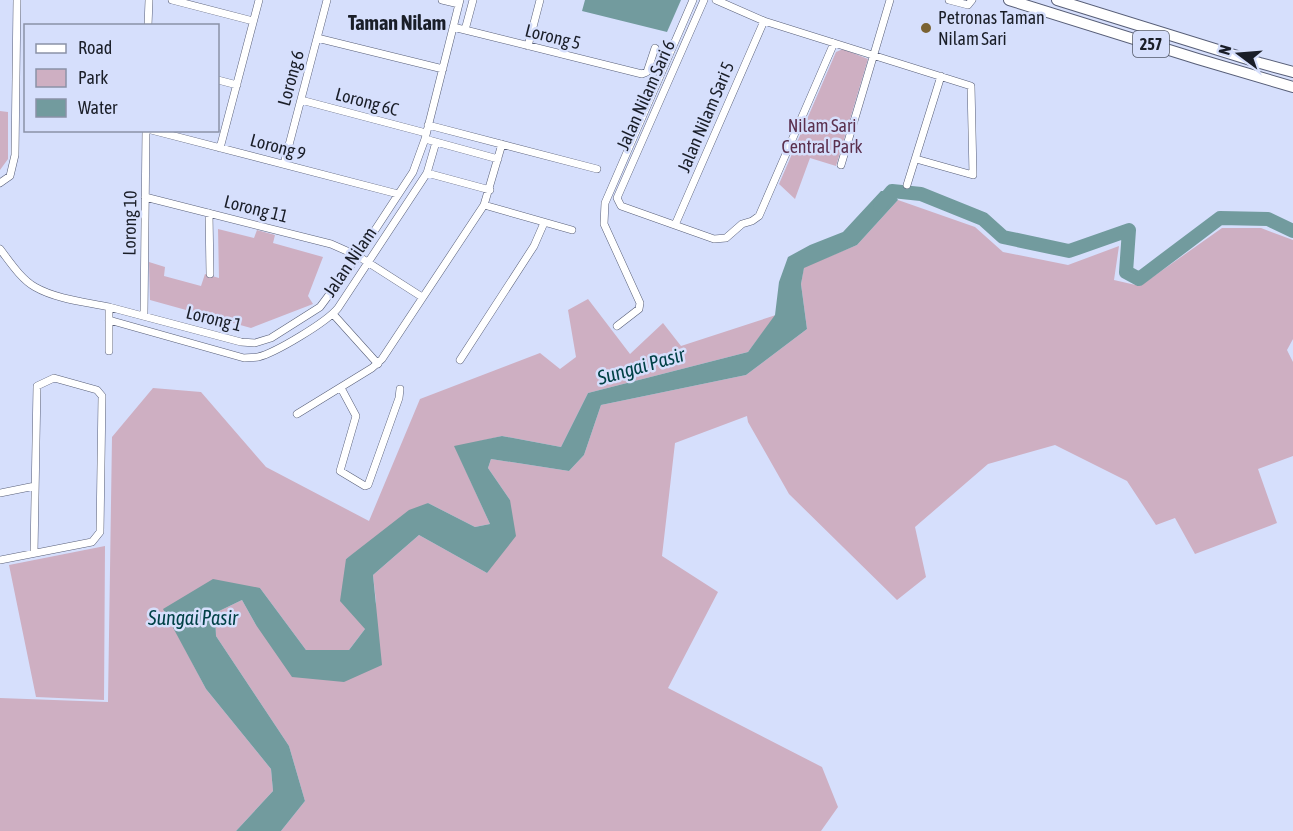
<svg xmlns="http://www.w3.org/2000/svg" width="1293" height="831" viewBox="0 0 1293 831" font-family="'Asap Condensed',sans-serif">
<rect width="100%" height="100%" fill="#d6dffc"/>
<path fill="#ceafc2" d="M 843,49 L 868,59 L 836,166 L 810,158 L 795,199 L 779,184 L 836,52 Z
M 0,111 L 8,112 L 8,159 L 0,170 Z
M 898,200 L 975,227 L 1003,252 L 1068,265 L 1119,246 L 1114,280 L 1140,286 L 1222,228 L 1261,228 L 1293,240 L 1293,339 L 1287,350 L 1293,362 L 1293,456 L 1258,469 L 1277,523 L 1195,554 L 1175,518 L 1156,525 L 1127,481 L 1055,445 L 988,464 L 915,527 L 926,577 L 897,600 L 789,494 L 748,422 L 747,416 L 675,443 L 662,556 L 718,592 L 668,688 L 822,767 L 838,807 L 821,831 L 281,831 L 305,801 L 289,746 L 216,636 L 215,613 L 242,600 L 256,625 L 344,682 L 376,602 L 373,575 L 419,535 L 487,573 L 510,500 L 488,468 L 491,459 L 569,471 L 584,455 L 601,405 L 746,375 L 807,329 L 801,284 L 804,267 L 857,245 Z
M 218,229 L 254,238 L 257,230 L 275,235 L 273,243 L 323,257 L 308,296 L 313,304 L 251,328 L 150,300 L 149,262 L 165,267 L 164,276 L 201,286 L 205,274 L 219,278 Z
M 588,299 L 630,354 L 663,323 L 681,346 L 776,315 L 748,352 L 588,393 L 561,447 L 502,436 L 455,447 L 490,524 L 475,527 L 428,503 L 346,559 L 365,629 L 349,650 L 306,650 L 260,588 L 164,609 L 206,689 L 271,769 L 273,791 L 236,831 L 0,831 L 0,698 L 108,702 L 112,437 L 153,388 L 201,392 L 266,467 L 369,521 L 420,399 L 540,353 L 560,369 L 576,357 L 568,310 Z
M 105,546 L 104,700 L 36,697 L 9,565 Z"/>
<path fill="#729b9e" d="M 585,0 L 681,0 L 667,32 L 582,11 Z
M 881,191 L 892,191 L 898,200 L 857,245 L 804,268 L 801,284 L 807,329 L 746,375 L 601,405 L 584,455 L 569,471 L 491,459 L 488,468 L 510,500 L 516,536 L 487,573 L 419,535 L 373,575 L 382,665 L 344,682 L 292,677 L 256,625 L 242,600 L 215,613 L 216,636 L 289,746 L 305,801 L 281,831 L 236,831 L 273,791 L 271,769 L 206,689 L 163,609 L 213,579 L 260,588 L 306,650 L 349,650 L 365,629 L 340,601 L 346,559 L 409,510 L 428,503 L 475,527 L 490,524 L 454,446 L 502,436 L 561,447 L 588,393 L 748,352 L 775,315 L 779,282 L 788,257 L 810,245 L 843,232 Z"/>
<g fill="none" stroke-linecap="round" stroke-linejoin="round">
<path stroke="#729b9e" stroke-width="14" d="M 880,205 L 892,191 L 921,194 L 983,219 L 1003,237 L 1069,251 L 1129,230 L 1126,272 L 1139,279 L 1220,218 L 1268,219 L 1293,231"/>
<defs>
<path id="minor" d="M 172,0 L 253,21
M 442,0 L 459,4
M 704,0 L 617,198 L 621,206 L 714,239 L 726,238 L 742,224 L 752,221 L 759,216 L 834,43
M 716,0 L 764,21 L 971,86 L 973,175 L 916,159
M 949,0 L 968,5 L 972,0
M 148,26 L 149,0
M 453,27 L 642,74 L 647,72 L 655,48
M 465,30 L 473,0
M 317,38 L 443,69
M 528,46 L 540,0
M 218,80 L 237,85
M 301,100 L 426,133
M 428,125 L 597,169
M 151,130 L 398,194
M 425,139 L 498,159
M 220,148 L 259,0
M 284,164 L 327,0
M 841,165 L 890,0
M 427,173 L 490,190
M 0,183 L 10,176 L 15,155 L 17,0
M 907,185 L 941,76
M 145,197 L 331,244 L 358,256 L 422,297
M 484,205 L 572,230
M 209,213 L 210,274
M 675,225 L 764,21
M 0,249 C 10,262 21,279 35,287 C 56,299 85,302 109,307
M 333,314 L 378,364
M 144,315 L 146,130
M 109,320 L 244,358 C 249,357 254,358 258,357 C 275,353 327,322 338,308 L 427,173 L 436,142
M 617,326 L 639,309 L 640,303 L 604,224 L 605,203 L 693,0
M 109,351 L 109,307 L 241,342 L 255,343 L 271,338 L 320,307 L 358,256 L 413,172 L 425,139 L 460,0
M 460,360 L 534,246 L 544,223
M 341,388 L 356,416 L 340,471 L 365,486 L 368,485 L 399,398 L 400,389
M 297,414 L 372,368 L 382,359 L 484,205 L 502,144
M 0,493 L 35,486
M 0,560 L 92,542 L 100,532 L 102,396 L 97,390 L 54,378 L 37,386 L 34,553"/>
<path id="highway" d="M 1009,0 L 1198,59 L 1293,87
M 1057,0 L 1260,63 L 1293,72"/>
</defs>
<use href="#minor" stroke="#585f78" stroke-width="8"/>
<use href="#highway" stroke="#585f78" stroke-width="12"/>
<use href="#minor" stroke="#fff" stroke-width="7"/>
<use href="#highway" stroke="#fff" stroke-width="10"/>
</g>
<circle fill="#7a6232" stroke="#d6dffc" stroke-width="2" cx="926" cy="28" r="6"/>
<g text-anchor="middle" stroke-width="5" stroke-linejoin="round" paint-order="stroke">
<rect fill="#d6dffc" stroke="#525868" stroke-width="1.5" x="1133" y="31" width="36" height="26" rx="4.5"/>
<g font-size="16" font-weight="bold" fill="#1a1e28">
<text x="1151" y="50">257</text>
</g>
<g font-size="18" fill="#1a1e28" stroke="#d6dffc" text-anchor="start">
<text x="938" y="24">Petronas Taman<tspan x="938" dy="21">Nilam Sari</tspan></text>
</g>
<g font-size="18" fill="#1a1e28" stroke="#d6dffc">
<text transform="translate(553 37) rotate(14)" y="6">Lorong 5</text>
<text transform="translate(291 78) rotate(-75)" y="6">Lorong 6</text>
<text transform="translate(646 95) rotate(-66)" y="6">Jalan Nilam Sari 6</text>
<text transform="translate(367 102) rotate(15)" y="6">Lorong 6C</text>
<text transform="translate(706 117) rotate(-67)" y="6">Jalan Nilam Sari 5</text>
<text transform="translate(278 147) rotate(15)" y="6">Lorong 9</text>
<text transform="translate(256 209) rotate(14)" y="6">Lorong 11</text>
<text transform="translate(130 223) rotate(-89)" y="6">Lorong 10</text>
<text transform="translate(350 262) rotate(-56)" y="6">Jalan Nilam</text>
<text transform="translate(214 319) rotate(14)" y="6">Lorong 1</text>
</g>
<g font-size="18" fill="#5b304e" stroke="#d6dffc">
<text x="822" y="132">Nilam Sari<tspan x="822" dy="21">Central Park</tspan></text>
</g>
<g font-size="20" font-weight="bold" fill="#1a1e28" stroke="#d6dffc">
<text x="397" y="30">Taman Nilam</text>
</g>
<g font-size="20" font-style="italic" fill="#004146" stroke="#d6dffc">
<text transform="translate(641 366) rotate(-16)" y="7">Sungai Pasir</text>
<text x="193" y="625">Sungai Pasir</text>
</g>
</g>
<rect x="24" y="24" width="195" height="108" fill="#d6dffc" stroke="#8b92a7" stroke-width="1.5"/>
<rect x="36" y="44" width="30" height="9" fill="#ffffff" stroke="#8b92a7" stroke-width="1.5"/>
<text x="78" y="54" font-size="18" fill="#1a1e28">Road</text>
<rect x="36" y="69" width="30" height="18" fill="#ceafc2" stroke="#8b92a7" stroke-width="1.5"/>
<text x="78" y="84" font-size="18" fill="#1a1e28">Park</text>
<rect x="36" y="99" width="30" height="18" fill="#729b9e" stroke="#8b92a7" stroke-width="1.5"/>
<text x="78" y="114" font-size="18" fill="#1a1e28">Water</text>
<g transform="translate(1239 54) rotate(286)" stroke="#d6dffc" stroke-width="4.5" paint-order="stroke">
<path d="M0-4.5L10 22L0 15L-10 22Z" fill="#1a1e28"/>
<text y="-9" font-size="16" font-weight="bold" text-anchor="middle" fill="#1a1e28">N</text>
</g>
</svg>
